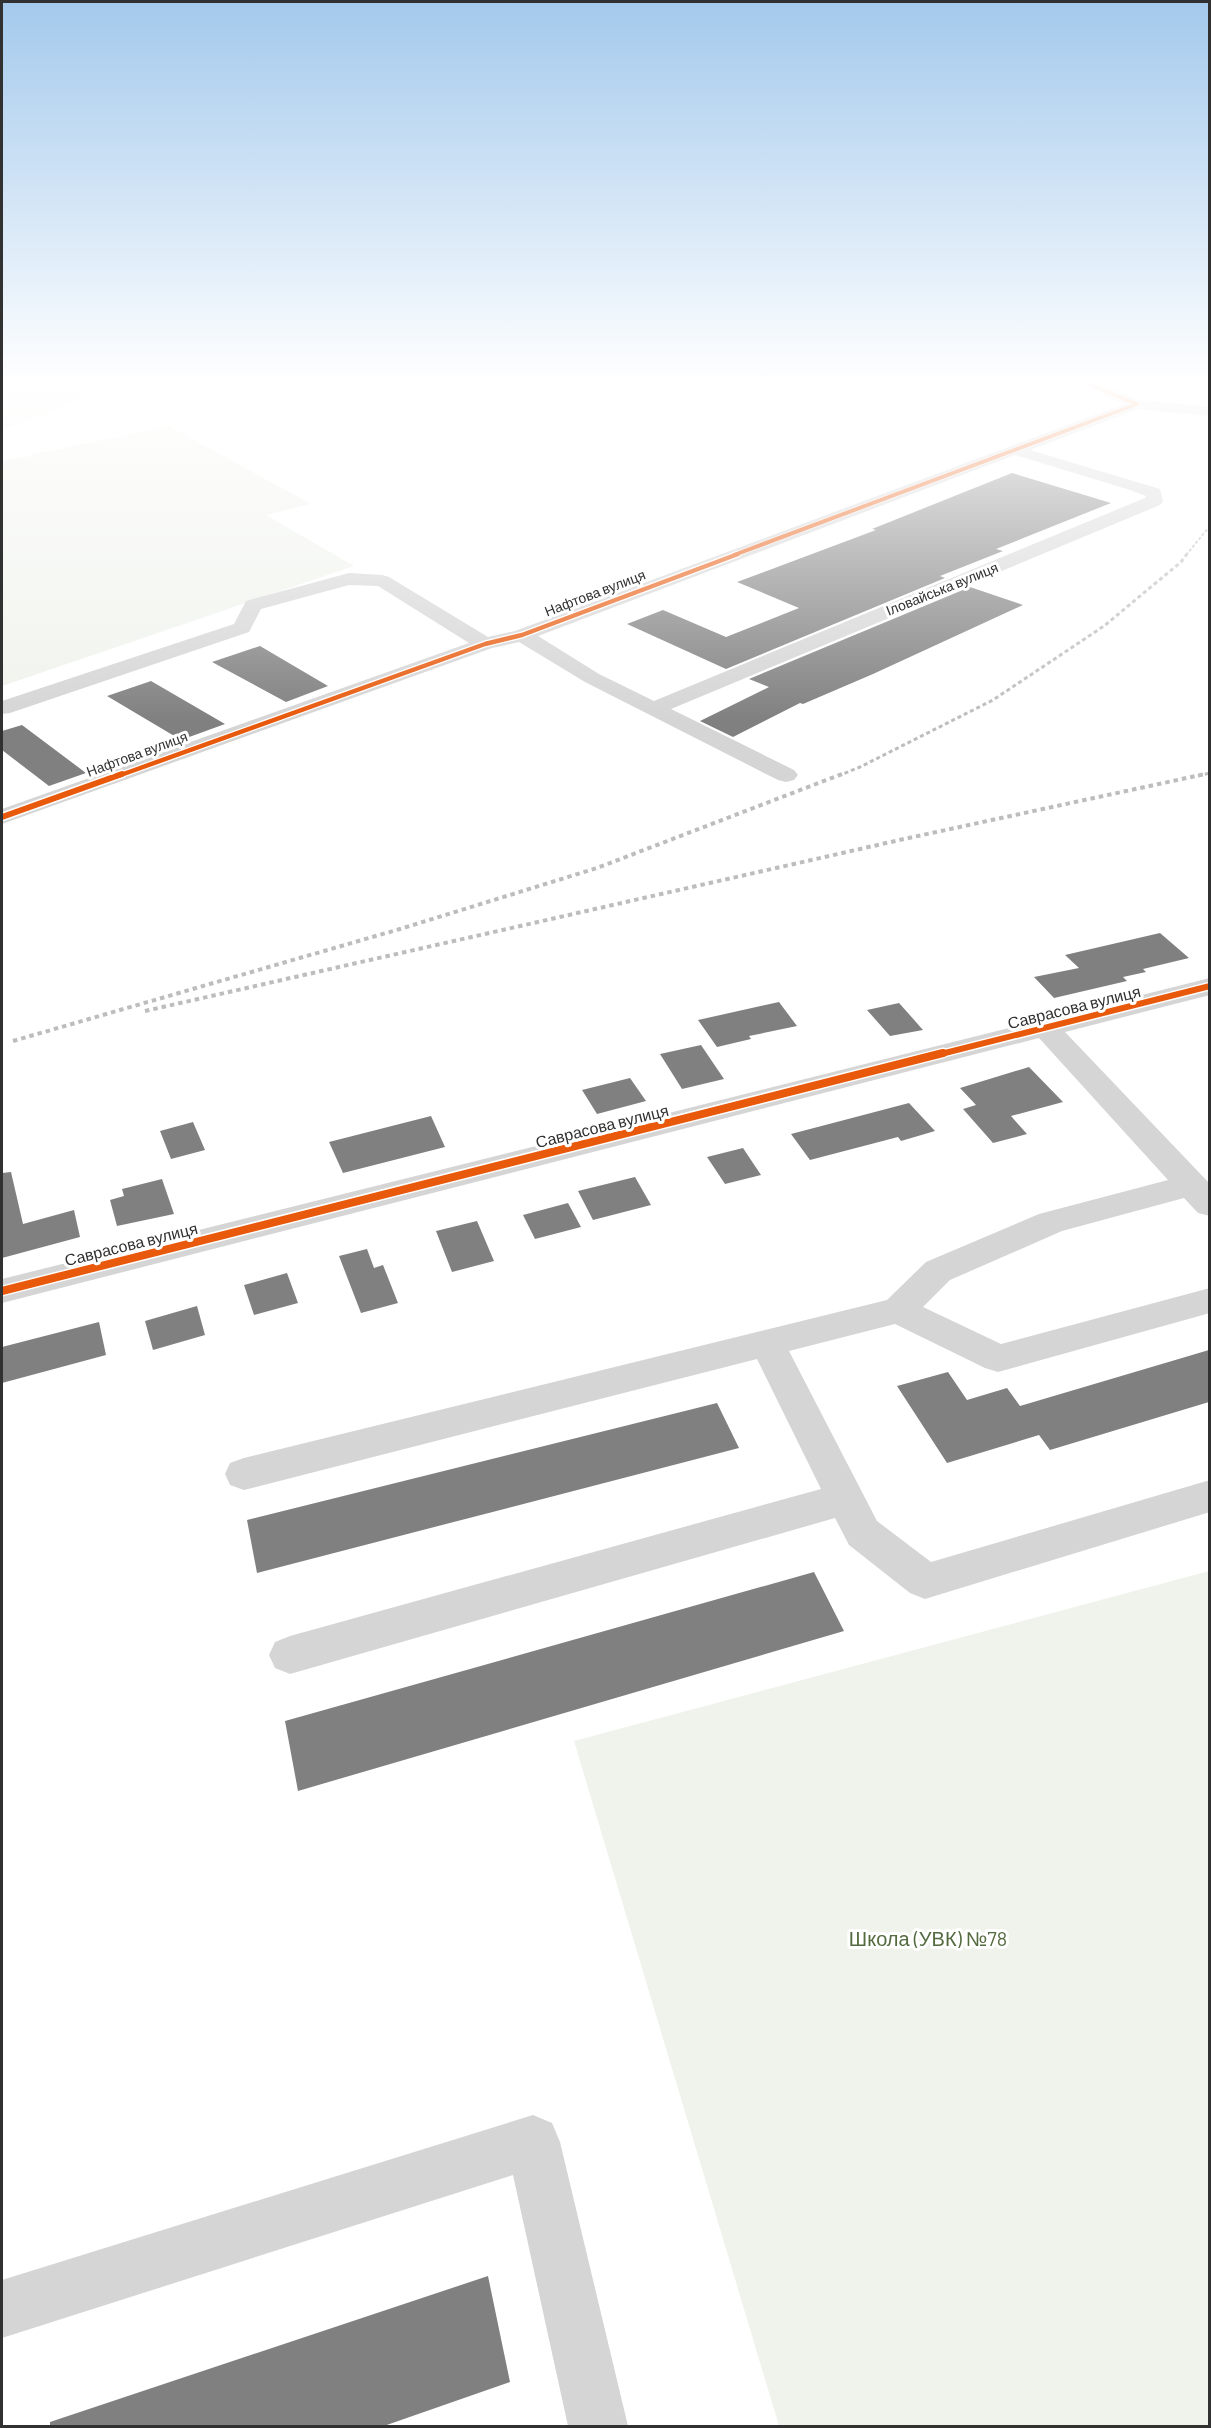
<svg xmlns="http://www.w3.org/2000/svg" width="1211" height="2428" viewBox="0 0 1211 2428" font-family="Barlow,sans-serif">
<rect width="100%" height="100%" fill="#fff"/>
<path fill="#f0f3ec" d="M 2,381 L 163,381 L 94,395 L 2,430 Z
M 169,426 L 311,504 L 266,515 L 354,566 L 2,686 L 2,461 Z
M 1209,1571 L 1209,2426 L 779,2426 L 574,1741 Z"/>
<path fill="#808080" d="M 1012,473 L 1111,503 L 996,549 L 1003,551 L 940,576 L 945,578 L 726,669 L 627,624 L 663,610 L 726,637 L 799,608 L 737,582 L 876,530 L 872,529 Z
M 970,587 L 1023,605 L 873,674 L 803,704 L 800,703 L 733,737 L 700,721 L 769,687 L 749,679 Z
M 260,646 L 328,686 L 286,702 L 212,662 Z
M 151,681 L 225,724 L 181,740 L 107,696 Z
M 22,725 L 86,773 L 49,786 L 2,750 L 2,731 Z
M 1160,933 L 1189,958 L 1143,969 L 1146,972 L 1123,977 L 1127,981 L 1054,998 L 1034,977 L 1079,968 L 1065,955 Z
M 779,1002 L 797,1026 L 749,1036 L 751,1039 L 717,1047 L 698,1020 Z
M 899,1003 L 908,1013 L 923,1030 L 890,1036 L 867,1010 Z
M 701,1045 L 724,1079 L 682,1089 L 660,1054 Z
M 1029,1067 L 1063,1102 L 1011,1116 L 1027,1134 L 993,1143 L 963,1109 L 976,1105 L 960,1088 Z
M 630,1078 L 646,1101 L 597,1114 L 582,1090 Z
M 909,1103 L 935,1131 L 901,1141 L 898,1137 L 810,1160 L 791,1134 Z
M 431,1116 L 445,1147 L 343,1173 L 329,1142 Z
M 193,1122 L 205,1150 L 171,1159 L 160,1131 Z
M 743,1148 L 761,1175 L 725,1184 L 707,1157 Z
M 11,1172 L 23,1224 L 74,1210 L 80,1237 L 2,1258 L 2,1173 Z
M 635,1177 L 651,1205 L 593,1220 L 578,1191 Z
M 162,1179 L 174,1214 L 117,1226 L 110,1200 L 124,1196 L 122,1189 Z
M 568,1203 L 581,1227 L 535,1239 L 523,1215 Z
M 477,1221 L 494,1261 L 452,1272 L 436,1231 Z
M 367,1249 L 374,1268 L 383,1265 L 398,1303 L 361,1313 L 339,1256 Z
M 287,1273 L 298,1303 L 254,1315 L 244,1285 Z
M 197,1306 L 205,1335 L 153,1350 L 145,1321 Z
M 99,1322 L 106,1355 L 2,1383 L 2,1347 Z
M 1209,1350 L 1209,1402 L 1050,1450 L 1039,1435 L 947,1463 L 897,1386 L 948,1372 L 967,1400 L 1007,1388 L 1020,1406 Z
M 717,1403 L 739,1448 L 257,1573 L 247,1520 Z
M 814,1572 L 844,1631 L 298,1791 L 285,1721 Z
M 488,2276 L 510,2382 L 381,2427 L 50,2427 L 50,2422 Z"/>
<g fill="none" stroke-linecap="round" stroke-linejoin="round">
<path fill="#d5d5d5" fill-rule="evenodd" d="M 1074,381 L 1094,381 L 1140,400 L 1210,407 L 1210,416 L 1138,409 L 1030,450 L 1160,489 L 1163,501 L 1160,505 L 671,709 L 794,770 L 798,775 L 794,780 L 786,782 L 778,780 L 585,682 L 519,642 L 492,648 L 2,824 L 2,809 L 469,643 L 378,586 L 349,585 L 261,609 L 249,632 L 10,713 L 2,714 L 2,701 L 234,624 L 246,601 L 349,573 L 382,575 L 389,577 L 488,637 L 515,631 L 1124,404 ZM 1015,455 L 1130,490 L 1146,496 L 1145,498 L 654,701 L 599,674 L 538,636 Z
M 1210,978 L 1210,995 L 1065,1032 L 1210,1184 L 1210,1216 L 1198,1213 L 1184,1198 L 1062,1231 L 950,1280 L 923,1307 L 1001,1344 L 1210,1288 L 1210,1313 L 998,1372 L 985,1368 L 895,1324 L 789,1351 L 877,1521 L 931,1562 L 1210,1480 L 1210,1512 L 925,1599 L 910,1593 L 849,1545 L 835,1518 L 290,1674 L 275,1668 L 269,1655 L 275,1642 L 290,1636 L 821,1489 L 757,1359 L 244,1490 L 230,1485 L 225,1474 L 230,1463 L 244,1458 L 887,1300 L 926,1262 L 1039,1214 L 1168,1180 L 1039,1038 L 2,1303 L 2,1279 Z
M 533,2115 L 552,2123 L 560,2142 L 628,2426 L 568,2426 L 513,2175 L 2,2338 L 2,2280 Z"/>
<path stroke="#bdbdbd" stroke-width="2" stroke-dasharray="3 2" stroke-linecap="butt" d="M 1186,555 L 1210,526"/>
<path stroke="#bdbdbd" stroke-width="3" stroke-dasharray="4 3" stroke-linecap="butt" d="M 838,776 L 860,767 L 993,700 L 1104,626 L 1181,562 L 1187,554
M 1198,776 L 1210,773"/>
<path stroke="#bdbdbd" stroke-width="4" stroke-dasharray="4.5 4" stroke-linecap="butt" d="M 145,1011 L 904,839 L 1205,774
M 13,1041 L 400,929 L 597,868 L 842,774"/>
<defs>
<path id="cycleway-far3" d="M 734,555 L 1137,404 L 1081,381"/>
<path id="cycleway-far2" d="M 118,776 L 485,644 L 522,635 L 738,554"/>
<path id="cycleway-far1" d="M 2,817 L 122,774
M 937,1055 L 1210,986"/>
<path id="cycleway" d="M 2,1291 L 943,1053"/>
</defs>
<use href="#cycleway-far3" stroke="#fff" stroke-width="5"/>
<use href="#cycleway-far2" stroke="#fff" stroke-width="7"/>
<use href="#cycleway-far1" stroke="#fff" stroke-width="9"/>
<use href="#cycleway" stroke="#fff" stroke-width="11"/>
<use href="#cycleway-far3" stroke="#e8590c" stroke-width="4"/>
<use href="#cycleway-far2" stroke="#e8590c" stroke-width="4.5"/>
<use href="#cycleway-far1" stroke="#e8590c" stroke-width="6"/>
<use href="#cycleway" stroke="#e8590c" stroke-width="8"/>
</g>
<linearGradient id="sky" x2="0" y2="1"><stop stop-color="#a3c9ec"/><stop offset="0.53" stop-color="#fff"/><stop offset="1" stop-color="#fff" stop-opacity="0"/></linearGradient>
<rect width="1211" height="721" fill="url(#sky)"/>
<g text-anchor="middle" stroke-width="6" stroke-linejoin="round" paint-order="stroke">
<g font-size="14" fill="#313131" stroke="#fff">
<text transform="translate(942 589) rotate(-22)" y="5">Іловайська вулиця</text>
<text transform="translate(595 593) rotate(-21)" y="5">Нафтова вулиця</text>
<text transform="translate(137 754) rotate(-20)" y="5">Нафтова вулиця</text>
</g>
<g font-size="16" fill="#313131" stroke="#fff">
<text transform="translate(1074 1007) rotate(-14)" y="6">Саврасова вулиця</text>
<text transform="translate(602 1126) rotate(-14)" y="6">Саврасова вулиця</text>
<text transform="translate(131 1244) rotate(-14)" y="6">Саврасова вулиця</text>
</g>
<g font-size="20" fill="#546b40" stroke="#fff">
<text x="928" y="1946">Школа (УВК) №78</text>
</g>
</g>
<rect width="1211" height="2428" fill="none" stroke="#313131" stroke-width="6"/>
</svg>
